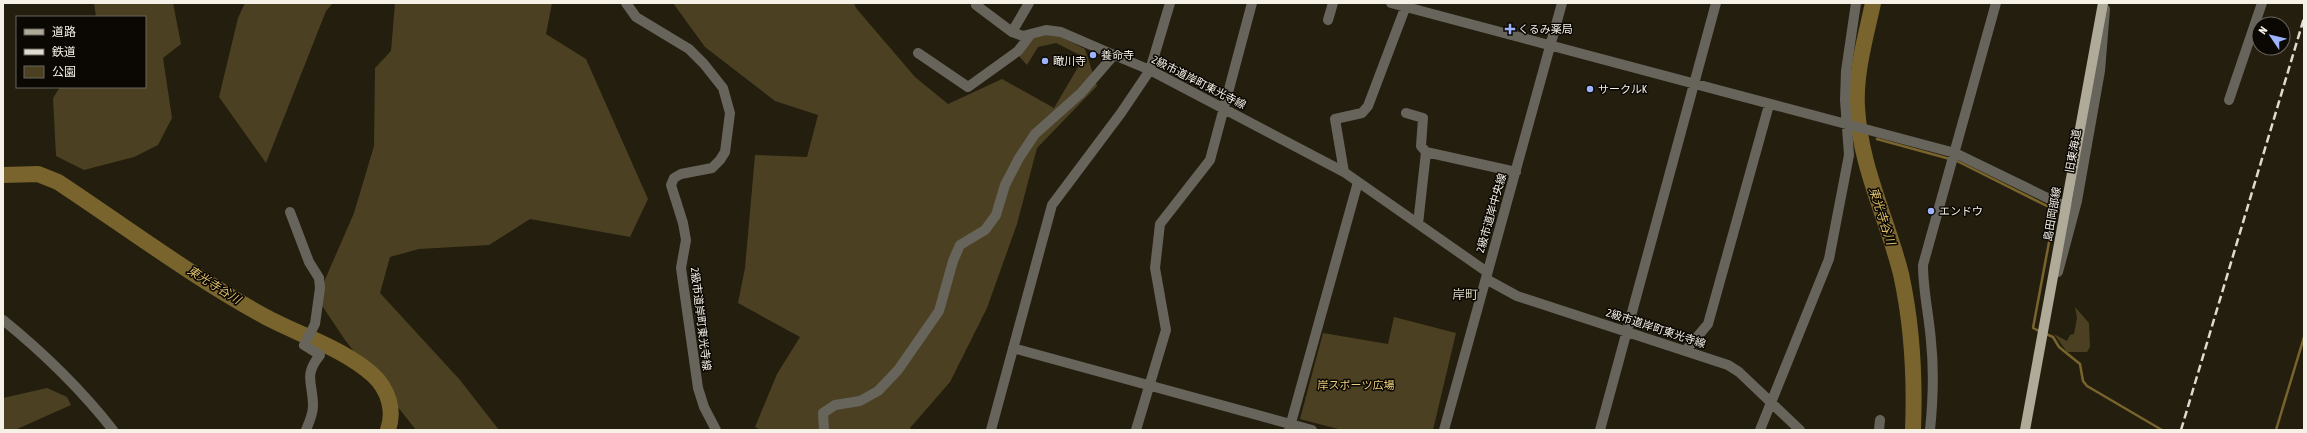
<svg xmlns="http://www.w3.org/2000/svg" width="2307" height="433" viewBox="0 0 2307 433" font-family="'Asap Condensed','Noto Sans JP',sans-serif">
<rect width="100%" height="100%" fill="#241e0e"/>
<path fill="#4b4021" d="M 94,3 L 173,3 L 181,44 L 163,58 L 172,118 L 158,145 L 134,157 L 84,170 L 56,156 L 53,98 L 60,87 L 145,87 L 145,17 L 96,17 Z
M 245,3 L 333,3 L 326,11 L 266,163 L 219,97 L 238,18 Z
M 395,3 L 552,3 L 546,34 L 586,59 L 648,199 L 630,237 L 530,219 L 489,245 L 419,249 L 390,257 L 380,293 L 460,380 L 499,430 L 416,430 L 345,340 L 317,298 L 354,213 L 374,146 L 375,68 L 391,51 Z
M 673,3 L 854,3 L 856,8 L 915,77 L 948,104 L 1002,79 L 1054,108 L 1084,57 L 1056,43 L 1038,47 L 1027,65 L 1017,54 L 1034,36 L 1056,34 L 1085,49 L 1097,86 L 1037,148 L 1017,224 L 987,308 L 950,382 L 910,428 L 911,430 L 761,430 L 755,427 L 777,374 L 800,337 L 738,303 L 745,268 L 755,155 L 807,157 L 818,115 L 775,101 L 705,47 Z
M 2075,307 L 2089,323 L 2090,347 L 2087,352 L 2067,352 L 2054,334 L 2067,341 L 2070,335 L 2074,334 L 2077,318 Z
M 1394,317 L 1456,333 L 1433,430 L 1342,430 L 1300,419 L 1323,333 L 1388,344 Z
M 47,388 L 67,397 L 71,405 L 15,430 L 3,430 L 3,398 Z"/>
<g fill="none" stroke-linecap="round" stroke-linejoin="round">
<path stroke="#78642c" stroke-width="2.5" d="M 1877,139 L 1950,159
M 1955,160 L 2055,210 L 2033,328 L 2041,332
M 2046,334 L 2053,337 L 2059,347 L 2080,364 L 2083,381 L 2087,386 L 2162,430
M 2276,430 L 2304,337"/>
<path stroke="#78642c" stroke-width="16" d="M 1873,3 C 1866,36 1855,73 1857,107 C 1860,166 1887,218 1901,274 C 1912,324 1915,379 1913,430
M 3,175 L 38,174 L 58,182 C 126,227 193,277 264,316 C 299,335 343,348 373,375 C 388,389 395,410 388,430"/>
<path stroke="#67645c" stroke-width="10" d="M 626,3 L 636,17 L 689,49 L 704,64 L 723,88 L 730,113 L 725,152 L 720,160 L 712,168 L 681,174 L 674,178 L 671,185 L 683,223 L 686,240 L 681,268 L 698,388 L 704,407 L 716,430
M 977,3 L 976,5 L 1012,32 L 1023,36 L 1046,30 L 1061,32 L 1114,55
M 1391,3 L 1955,153 L 2066,207
M 1328,20 L 1333,3
M 1012,32 L 1029,3
M 918,53 L 968,87 L 1018,51 L 1031,34
M 2229,100 L 2262,3
M 1406,113 L 1423,118 L 1421,146 L 1426,152
M 1344,172 L 1335,119 L 1362,113 L 1368,106 L 1407,3
M 290,212 L 309,262 L 319,278 L 320,288 L 315,324 L 304,345 L 320,355 C 303,376 313,382 313,406 C 313,414 309,423 306,430
M 1418,224 L 1426,152 L 1516,172
M 2058,272 L 2077,201 L 2100,71 L 2105,9
M 1486,279 L 1517,296 L 1728,365 L 1739,372 L 1800,430
M 3,320 C 45,354 79,387 113,430
M 1013,348 L 1312,430
M 1686,350 L 1708,324 L 1769,105
M 824,430 L 823,413 L 835,405 L 860,401 L 878,391 L 898,370 L 939,311 L 953,261 L 960,245 L 985,230 L 996,215 L 1005,185 L 1019,158 L 1035,134 L 1081,93 L 1114,55 L 1150,70 L 1344,172 L 1487,272
M 991,430 L 1052,205 L 1121,113 L 1150,70 L 1170,3
M 1136,430 L 1166,330 L 1155,268 L 1160,224 L 1210,160 L 1252,3
M 1289,430 L 1358,182
M 1444,430 L 1562,3
M 1600,430 L 1716,3
M 1760,430 L 1829,259 L 1849,155 L 1845,100 L 1846,71 L 1856,3
M 1879,430 L 1880,420
M 1930,430 C 1933,401 1934,370 1931,341 C 1929,315 1923,291 1923,265 L 1996,3"/>
<path stroke="#b0aa99" stroke-width="10" d="M 2025,430 L 2103,3"/>
<path stroke="#dfdbd0" stroke-width="2.5" stroke-dasharray="8 4" stroke-linecap="butt" d="M 2181,430 L 2304,18"/>
</g>
<g fill="#9db4fd" stroke="#0b0803" stroke-width="1.5">
<path d="M1508 23h4v4h4v4h-4v4h-4v-4h-4v-4h4z"/>
<circle cx="1093" cy="55" r="4"/>
<circle cx="1045" cy="61" r="4"/>
<circle cx="1590" cy="89" r="4"/>
<circle cx="1931" cy="211" r="4"/>
</g>
<g text-anchor="middle" stroke-width="3" stroke-linejoin="round" paint-order="stroke">
<g font-size="11" fill="#f5f1e7" stroke="#0b0803" text-anchor="start">
<text x="1518" y="33">くるみ薬局</text>
<text x="1101" y="59">養命寺</text>
<text x="1053" y="65">瞰川寺</text>
<text x="1598" y="93">サークルK</text>
<text x="1939" y="215">エンドウ</text>
</g>
<g font-size="11" fill="#f5f1e7" stroke="#0b0803">
<text transform="translate(1199 82) rotate(27)" y="4">2級市道岸町東光寺線</text>
<text transform="translate(2073 151) rotate(-80)" y="4">旧東海道</text>
<text transform="translate(1491 213) rotate(-74)" y="4">2級市道岸中央線</text>
<text transform="translate(2052 214) rotate(-80)" y="4">島田岡部線</text>
<text transform="translate(701 319) rotate(83)" y="4">2級市道岸町東光寺線</text>
<text transform="translate(1656 328) rotate(18)" y="4">2級市道岸町東光寺線</text>
</g>
<g font-size="11" fill="#eed07c" stroke="#0b0803">
<text x="1356" y="389">岸スポーツ広場</text>
</g>
<g font-size="12" font-style="italic" fill="#dcbe6a" stroke="#0b0803">
<text transform="translate(1882 216) rotate(72)" y="4">東光寺谷川</text>
<text transform="translate(214 285) rotate(32)" y="4">東光寺谷川</text>
</g>
<g font-size="13" fill="#ded7c3" stroke="#0b0803">
<text x="1465" y="299">岸町</text>
</g>
</g>
<rect width="2307" height="433" fill="none" stroke="#f5f1e7" stroke-width="8"/>
<rect x="16" y="16" width="130" height="72" fill="#0b0803" stroke="#69655e"/>
<rect x="24" y="29" width="20" height="6" fill="#b0aa99" stroke="#69655e"/>
<text x="52" y="36" font-size="12" fill="#f5f1e7">道路</text>
<rect x="24" y="49" width="20" height="6" fill="#dfdbd0" stroke="#69655e"/>
<text x="52" y="56" font-size="12" fill="#f5f1e7">鉄道</text>
<rect x="24" y="66" width="20" height="12" fill="#4b4021" stroke="#69655e"/>
<text x="52" y="76" font-size="12" fill="#f5f1e7">公園</text>
<g transform="translate(2271 36) rotate(305)"><circle r="19" fill="#0b0803" stroke="#69655e"/>
<path d="M0-3L7 15L0 10L-7 15Z" fill="#9db4fd"/>
<text y="-6" font-size="11" font-weight="bold" text-anchor="middle" fill="#f5f1e7">N</text>
</g>
</svg>
